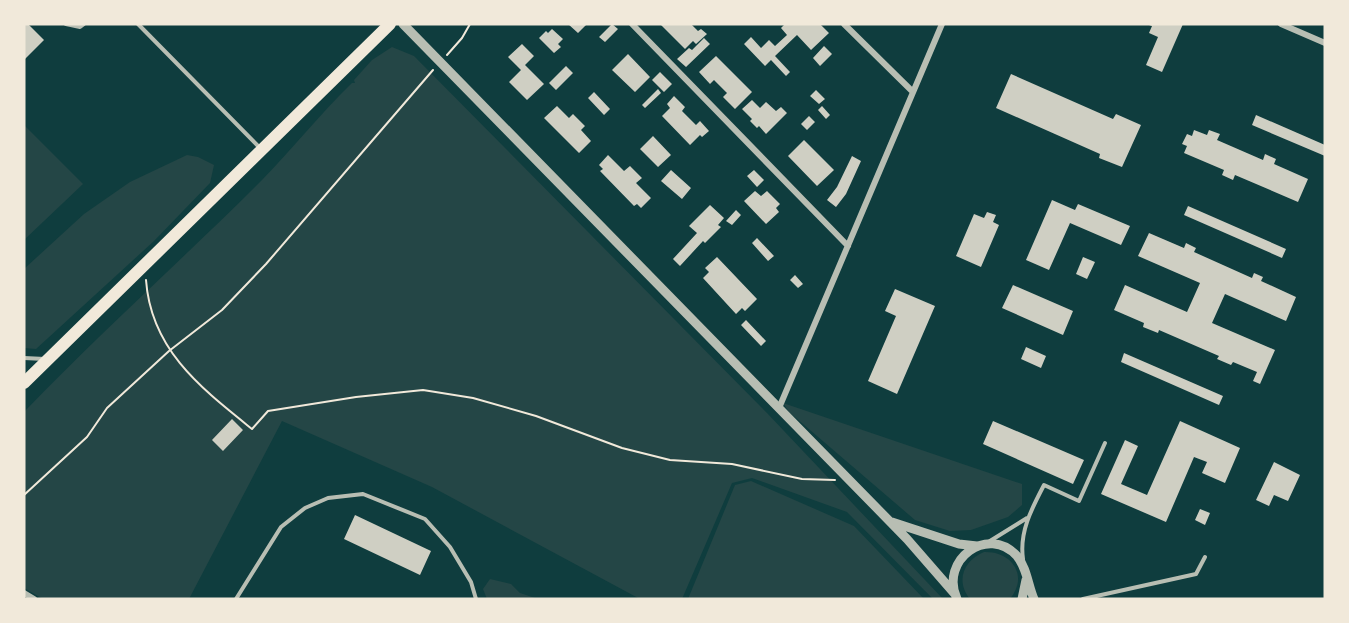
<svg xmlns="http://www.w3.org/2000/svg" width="1349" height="623" viewBox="0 0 1349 623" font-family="Overpass,sans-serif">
<rect width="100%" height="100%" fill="#0f3d3e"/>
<path fill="#244646" d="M 392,47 L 414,56 L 767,413 L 943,599 L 933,599 L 847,512 L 752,478 L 732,483 L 682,599 L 640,599 L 432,487 L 282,421 L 189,599 L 43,599 L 24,588 L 24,412 C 101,332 184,258 262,180 C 293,148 320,114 352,83 L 355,83 L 354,80 L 372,60 Z
M 24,125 L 83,184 L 24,240 Z
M 187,155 L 198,157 L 214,165 L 210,183 L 154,241 L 36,349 L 24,348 L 24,269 L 84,214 L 130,182 Z
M 783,403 L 1022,484 L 1022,505 L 1008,517 L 971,530 L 950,531 L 915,520 L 789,412 Z
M 751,481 L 854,526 L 924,599 L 688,599 L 735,485 Z
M 984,552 C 1012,551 1029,576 1010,599 L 970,599 C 955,581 964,560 984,552 Z
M 490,579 L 511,584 L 520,593 L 538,599 L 487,599 L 483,589 Z"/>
<path fill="#cfcfc3" d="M 24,24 L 28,24 L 44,40 L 24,60 Z
M 568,24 L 587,24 L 578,33 Z
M 612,24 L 618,29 L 605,42 L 599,37 Z
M 660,24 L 691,24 L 698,31 L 701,29 L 707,34 L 696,44 L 693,41 L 685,49 Z
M 785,24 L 820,24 L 829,33 L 811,50 L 797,35 L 775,56 L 790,72 L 786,76 L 771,60 L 765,66 L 744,44 L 751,37 L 761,48 L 769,40 L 775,46 L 787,35 L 781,28 Z
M 1146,24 L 1183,24 L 1162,72 L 1146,65 L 1158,37 L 1149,33 L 1152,26 Z
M 552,29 L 563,39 L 558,44 L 561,47 L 554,53 L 539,38 L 546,31 L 548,33 Z
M 704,38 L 710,44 L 686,67 L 677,59 L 689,48 L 692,50 Z
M 522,44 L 534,56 L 525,65 L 544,84 L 527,100 L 509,82 L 521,70 L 508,57 Z
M 824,46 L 832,54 L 820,66 L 813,58 Z
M 628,54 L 650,77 L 635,92 L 612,70 Z
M 716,56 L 752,92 L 735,109 L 723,97 L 727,93 L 714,80 L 710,84 L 699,72 Z
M 566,66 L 573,73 L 556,90 L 549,83 Z
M 660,72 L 672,84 L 664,92 L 652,80 Z
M 1011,74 L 1113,119 L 1116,114 L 1141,125 L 1122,167 L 1099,158 L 1100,154 L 996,108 Z
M 658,89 L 661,93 L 645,108 L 642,105 Z
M 816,90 L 825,99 L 819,104 L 810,96 Z
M 594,92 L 610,109 L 604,115 L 588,98 Z
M 674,96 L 685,107 L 682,111 L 696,125 L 700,121 L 709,131 L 702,137 L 700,135 L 690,145 L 662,116 L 670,108 L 667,104 Z
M 752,100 L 760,108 L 766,102 L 776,111 L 781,107 L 787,113 L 766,134 L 759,126 L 757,128 L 750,121 L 752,119 L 742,109 Z
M 557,106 L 569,118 L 573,114 L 585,126 L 581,130 L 591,141 L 579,153 L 544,118 Z
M 822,106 L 830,115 L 826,119 L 818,110 Z
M 1256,115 L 1325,145 L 1325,156 L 1252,125 Z
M 809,116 L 815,122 L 807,130 L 801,124 Z
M 1194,130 L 1207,135 L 1209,130 L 1220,134 L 1217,140 L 1263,160 L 1265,154 L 1276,159 L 1274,164 L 1308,179 L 1298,202 L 1235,175 L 1233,180 L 1222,175 L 1224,170 L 1184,153 L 1187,146 L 1182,144 L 1187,134 L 1192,136 Z
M 653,136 L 671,155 L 658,167 L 640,149 Z
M 804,140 L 834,170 L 817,186 L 788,156 Z
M 608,155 L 624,171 L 630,166 L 642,178 L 636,183 L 651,198 L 641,208 L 637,204 L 634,206 L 600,171 L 603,169 L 599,165 Z
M 852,156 L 861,161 L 846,194 L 836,207 L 827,200 L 837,187 Z
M 671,170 L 691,188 L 682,199 L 661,181 Z
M 754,170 L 764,180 L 757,187 L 747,176 Z
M 755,191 L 761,196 L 767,191 L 780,204 L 776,208 L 779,212 L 766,224 L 744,201 Z
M 1052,200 L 1075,210 L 1078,204 L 1130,226 L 1121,245 L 1070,223 L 1049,270 L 1026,260 Z
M 710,205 L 724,218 L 718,225 L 721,227 L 705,243 L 703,241 L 680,266 L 673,259 L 697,233 L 689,226 Z
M 1188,206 L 1286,249 L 1282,258 L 1184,215 Z
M 736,210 L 741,215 L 732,225 L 726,221 Z
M 987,212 L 996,215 L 993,222 L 999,225 L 981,267 L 956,256 L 974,214 L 984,218 Z
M 1149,233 L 1184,248 L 1186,243 L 1196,248 L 1194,252 L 1252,278 L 1254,273 L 1263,277 L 1261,281 L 1296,297 L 1286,321 L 1225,294 L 1212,323 L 1275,350 L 1260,384 L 1253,381 L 1257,372 L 1233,362 L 1231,365 L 1217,359 L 1219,356 L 1159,330 L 1158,333 L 1143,327 L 1144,323 L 1114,310 L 1125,285 L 1187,312 L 1200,283 L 1138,256 Z
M 757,238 L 774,256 L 768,261 L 752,243 Z
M 717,257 L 757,299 L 745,311 L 742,308 L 736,314 L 703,278 L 709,272 L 705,268 Z
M 1083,257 L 1095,262 L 1087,279 L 1076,274 Z
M 795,275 L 803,284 L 798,288 L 790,280 Z
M 1013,285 L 1073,311 L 1063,335 L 1002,308 Z
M 895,289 L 935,306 L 897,394 L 868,381 L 896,316 L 885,311 Z
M 746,320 L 766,341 L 761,346 L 741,325 Z
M 1026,347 L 1046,356 L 1041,368 L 1021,359 Z
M 1124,353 L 1223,396 L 1219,405 L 1121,362 Z
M 232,419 L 243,430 L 223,451 L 212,440 Z
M 993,421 L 1084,460 L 1073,484 L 983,444 Z
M 1180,421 L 1240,448 L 1225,483 L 1202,473 L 1207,462 L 1194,457 L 1166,522 L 1101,494 L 1125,440 L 1138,446 L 1121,484 L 1147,495 Z
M 1274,462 L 1300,475 L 1288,501 L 1274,495 L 1269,506 L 1256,500 Z
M 1200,509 L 1210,513 L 1205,525 L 1195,520 Z
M 355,515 L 431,551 L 420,575 L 344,539 Z"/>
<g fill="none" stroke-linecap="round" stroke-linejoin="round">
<path stroke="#f1e9da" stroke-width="2" d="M 447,55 L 462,38 L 470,24
M 146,280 C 151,350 201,388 252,429 L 268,411 L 356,397 L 423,390 L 473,398 L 536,416 L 622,448 L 670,460 L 732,464 L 802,479 L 835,480
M 24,495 L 87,437 L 107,408 L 169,351 L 222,310 L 266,264 L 433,70"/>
<path stroke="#b8beb3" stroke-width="4" d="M 66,24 L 80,27 L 84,24
M 138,24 L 259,147
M 24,358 L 45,359
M 990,541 L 1027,518
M 1023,559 C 1019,532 1032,508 1044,485 L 1079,501 L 1105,443
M 236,599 L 281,527 L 305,508 L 328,498 L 363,494 L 425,519 L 450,547 L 471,582 L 476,599
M 1083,599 L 1196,574 L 1205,557"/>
<path stroke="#b8beb3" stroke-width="6" d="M 632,24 L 848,246
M 844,24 L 913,92
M 1281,24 L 1325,43
M 779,408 L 942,24
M 24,593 L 34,599"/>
<path stroke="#b8beb3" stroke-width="9" d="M 403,24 L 907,539 L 954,593
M 892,522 L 959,544 L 977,546
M 957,599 C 939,560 988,524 1017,556 C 1027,568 1028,585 1034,599
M 1022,599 L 1026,580"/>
<path stroke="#f1e9da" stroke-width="12" d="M 24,383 L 390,24"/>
</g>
<rect width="1349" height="623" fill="none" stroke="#f1e9da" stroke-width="51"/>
</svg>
